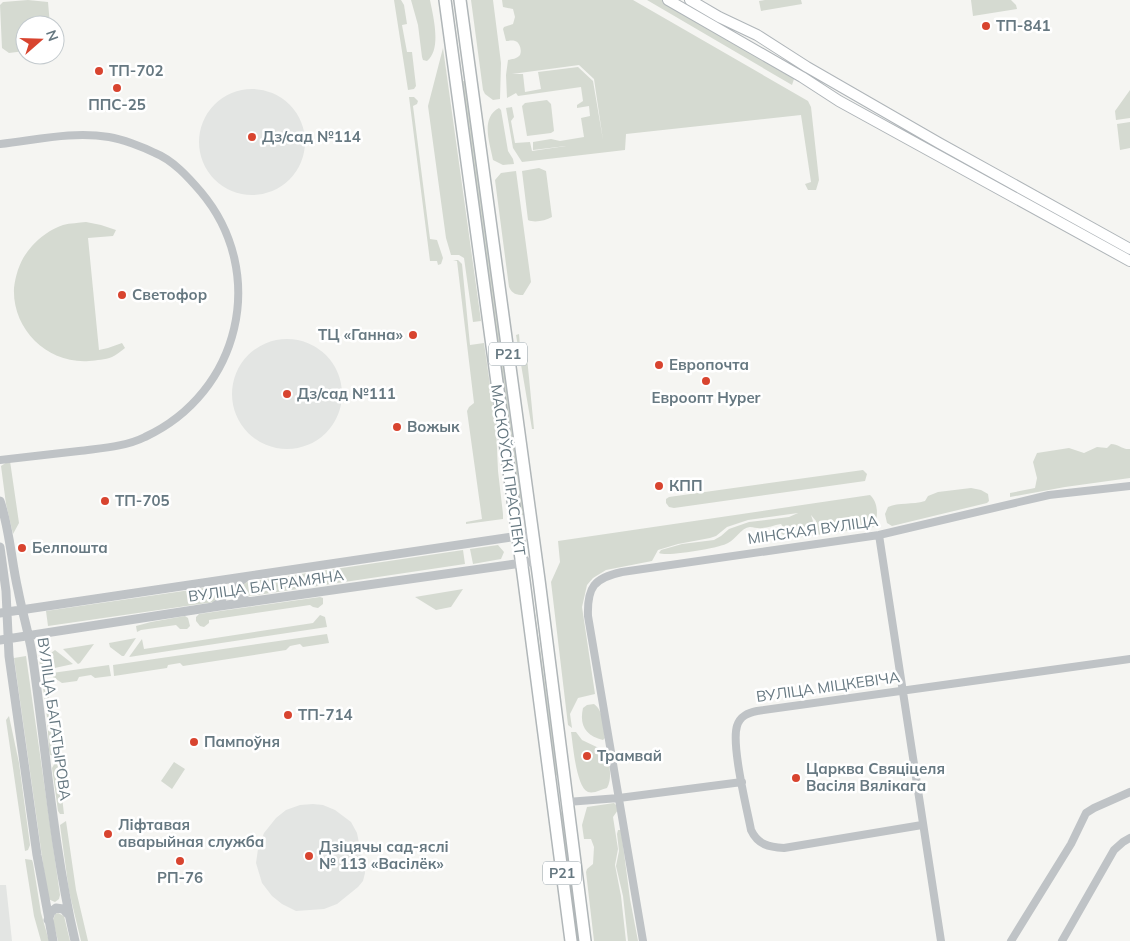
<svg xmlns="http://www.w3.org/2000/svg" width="1130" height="941" viewBox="0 0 1130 941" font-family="Mulish,sans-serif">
<rect width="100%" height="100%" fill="#f5f5f2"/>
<path fill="#e3e5e3" d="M199 142a53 53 0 1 1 106 0a53 53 0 1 1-106 0Z
M232 394a55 55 0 1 1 110 0a55 55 0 1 1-110 0Z
M 313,804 L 323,805 L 335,810 L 351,822 L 357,833 L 365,873 L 363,881 L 358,887 L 337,904 L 324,909 L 296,911 L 282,904 L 272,896 L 262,883 L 256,863 L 258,849 L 264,833 L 276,818 L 286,810 L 300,805 Z
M 0,885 L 6,885 L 12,941 L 0,941 Z"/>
<path fill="#d5dad1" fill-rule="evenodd" d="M 28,0 L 48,2 L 50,25 L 25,25 L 25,51 L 9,53 L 2,48 L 0,5 L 3,2 Z
M 394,0 L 401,0 L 404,5 L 407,24 L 402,25 L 407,52 L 412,52 L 416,86 L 414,89 L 408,90 Z
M 411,0 L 430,0 C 433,16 442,49 427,61 L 423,60 L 422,57 L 418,25 Z
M 471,0 L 493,0 L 501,63 L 500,99 L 493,100 L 485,94 L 483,90 Z
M 502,0 L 633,0 L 808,101 L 811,107 L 819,180 L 816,190 L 808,190 L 805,184 L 811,182 L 801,115 L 626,134 L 625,150 L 522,162 L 513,148 L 506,108 L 512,107 L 514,117 L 511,121 L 515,143 L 530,142 L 532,151 L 566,146 L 533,150 L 533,142 L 551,139 L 560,141 L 584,137 L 581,118 L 590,116 L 589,106 L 577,108 L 577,105 L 583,101 L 581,87 L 518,96 L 516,93 L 507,98 L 506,75 L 508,60 C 512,59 517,59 520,55 C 522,51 520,42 515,41 C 512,40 509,41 506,41 L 503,29 L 504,27 L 513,24 L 515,17 L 513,9 L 503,7 ZM 579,65 L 594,79 L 603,140 L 593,81 L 578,67 L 538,72 L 541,89 L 525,92 L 523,74 L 512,74 Z
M 647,0 L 662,0 L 794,79 L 792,85 Z
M 765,0 L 801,0 L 802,4 L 761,11 L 759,1 Z
M 971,0 L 1011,0 L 1016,5 L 1017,9 L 973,16 Z
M 443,48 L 481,321 L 473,322 L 464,258 L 459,255 L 451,255 L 446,238 L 428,106 Z
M 462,81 L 465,81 L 524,515 L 521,515 Z
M 1130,90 L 1130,118 L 1116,120 L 1115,111 Z
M 409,97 L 414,97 L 418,101 L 417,104 L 413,106 L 430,239 L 437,240 L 443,258 L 441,264 L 438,265 L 437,261 L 430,261 Z
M 547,100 L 551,104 L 554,131 L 551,133 L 527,136 L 522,106 L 525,103 Z
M 499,108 L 501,110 L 508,151 L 513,159 L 514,164 L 503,165 L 493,160 C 490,143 480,118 499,108 Z
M 1130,122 L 1130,148 L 1120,150 L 1117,124 Z
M 539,168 L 546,171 L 552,217 C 545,221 534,223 528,220 L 522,171 Z
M 516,171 L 531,282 L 523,295 C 517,295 512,294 509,287 L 495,180 L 501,173 Z
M 86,222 L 101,225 L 116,230 L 113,236 L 88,238 L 99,350 L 108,348 L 122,343 L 125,348 C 121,351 116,355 112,357 C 105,360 97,360 89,361 C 48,364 12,330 14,288 C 16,272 21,258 32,246 C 40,237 51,229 63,225 C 70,223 79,223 86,222 Z
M 453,260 L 458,260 L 462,264 L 470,345 L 484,343 L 496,427 L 498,471 L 503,514 L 503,519 L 466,524 L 466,522 L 482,519 L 467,411 L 469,407 L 474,403 L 457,261 Z
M 519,334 L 520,347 L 526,347 L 534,429 L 532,429 L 516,335 Z
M 1111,444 C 1118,444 1123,450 1130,449 L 1130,478 L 1065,487 L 1010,497 L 1010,493 L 1035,488 L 1037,478 L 1033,462 L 1037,453 L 1069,448 L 1084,453 L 1097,447 L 1107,448 Z
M 10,461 L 19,523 L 13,534 L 6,504 L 1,466 L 7,462 Z
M 863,470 L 867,474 L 865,481 L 674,508 L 669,507 L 666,503 L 666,499 L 669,497 Z
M 971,488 L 981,490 L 988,494 L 989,501 L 987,503 L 892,526 L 887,523 L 885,514 L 888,507 C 899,502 912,505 925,501 L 928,496 L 938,492 Z
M 870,495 C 879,503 878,518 874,527 L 795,538 L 795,536 L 815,526 L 816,521 L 811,515 L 814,524 C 809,527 805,526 800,528 C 794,531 792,535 784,536 L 781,533 L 783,527 L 781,524 C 774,525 768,528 762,528 C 758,529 754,527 750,527 C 741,528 736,539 728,543 C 720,548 667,557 659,553 L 661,550 L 682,544 L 714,540 L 721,536 L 729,529 L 749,522 L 789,517 L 798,513 L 748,520 L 727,527 L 716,536 L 710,538 L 678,544 L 658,550 L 652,561 L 606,570 L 593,578 L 587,585 L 582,607 L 595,694 L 578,698 L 570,714 L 572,728 L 568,725 L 551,582 L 560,562 L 558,541 Z
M 498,545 L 504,552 L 501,559 L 473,564 L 470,549 Z
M 463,550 L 465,564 L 251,596 L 247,595 L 243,590 L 244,584 L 247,582 Z
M 531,586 L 558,773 L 556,776 L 554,776 L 529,587 Z
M 211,587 L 216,587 L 220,592 L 218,601 L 214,602 L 48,626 L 46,611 Z
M 463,589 L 451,607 L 436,610 L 415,597 Z
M 320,597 L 323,598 L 323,604 L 318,608 L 313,607 L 310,605 L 209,620 L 209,623 L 204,627 L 200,626 L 196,621 L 196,617 L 199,614 Z
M 320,615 L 325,617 L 327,627 L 129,657 L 142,639 L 144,649 L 313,623 Z
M 185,616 L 188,618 L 190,626 L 187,629 L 180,629 L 176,625 L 141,630 L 137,632 L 136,626 L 151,622 Z
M 327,634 L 329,643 L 303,647 L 300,644 L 290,646 L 286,650 L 183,666 L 180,663 L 168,665 L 167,668 L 114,676 L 113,665 Z
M 136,638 L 124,656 L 122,656 L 110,647 L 109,643 Z
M 94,644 L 80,663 L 78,664 L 63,649 Z
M 55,650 L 73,664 L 50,669 C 48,660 47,655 55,650 Z
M 26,656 L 60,895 L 59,899 L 55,902 L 48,899 L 14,658 Z
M 39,658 L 44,665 L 57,756 L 50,755 L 49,750 L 47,717 Z
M 109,665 L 111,676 L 95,678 L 91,675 L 79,677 L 77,681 L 62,683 L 53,677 L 52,673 Z
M 594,704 C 604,711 603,727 605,738 L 603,740 C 586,736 579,726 583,708 L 587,705 Z
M 9,716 L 19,763 L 30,845 L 28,850 L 25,851 L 6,720 Z
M 571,732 L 576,732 L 582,740 L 605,751 C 609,762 613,777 607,788 C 602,789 594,794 588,792 C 576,787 573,744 571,732 Z
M 174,762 L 185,769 L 172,789 L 161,781 Z
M 55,763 L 58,763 L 64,814 L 60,814 L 58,811 L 52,768 Z
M 614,803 L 617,806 L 618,810 L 613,817 L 618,849 L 615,865 L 621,896 L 626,941 L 594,941 L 586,872 L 587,869 L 593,864 L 594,847 L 591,839 L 584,839 L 582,825 L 587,807 Z
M 561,812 L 564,814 L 580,941 L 575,941 L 560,813 Z
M 66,821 L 76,890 L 88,941 L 81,941 L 69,891 L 60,825 Z
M 618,830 L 621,830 L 630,899 L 638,941 L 628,941 L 623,896 L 616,866 L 619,851 L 617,834 Z
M 25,859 L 32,860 L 33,863 L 41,913 L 49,941 L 41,941 L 34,916 Z
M 58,913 L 64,916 L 70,941 L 58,941 L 53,921 L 55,914 Z"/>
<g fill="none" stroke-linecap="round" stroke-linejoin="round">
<defs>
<path id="secondary" d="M 668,0 L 802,77 L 839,101 L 1130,261
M 690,0 L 719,17 L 757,35 L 807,67 L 939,143 L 1130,249"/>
<path id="primary" d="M 445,0 L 524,581 L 571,941
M 460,0 L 539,580 L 585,941"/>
</defs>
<use href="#secondary" stroke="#afb5b9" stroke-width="12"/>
<use href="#primary" stroke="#b0b6b8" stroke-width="14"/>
<path stroke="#bfc3c6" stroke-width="8" d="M 0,144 C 37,140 72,131 109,137 C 122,139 143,147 155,153 C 173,160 189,178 201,192 C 269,273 240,393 145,437 C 125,447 101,448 79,451 C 53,454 26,457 0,460
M 879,535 L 941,941
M 567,802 L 619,798 L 742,782
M 922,825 L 784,848 C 769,847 758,845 751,830 C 747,809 731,745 737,726 C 740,716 748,713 757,711 L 1130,659
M 643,941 L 588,616 C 587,587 594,578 622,572 L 879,535 L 1049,495 L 1130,486
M 1011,941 L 1071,844 L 1086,813 L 1094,808 L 1130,792
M 1062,941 L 1114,850 L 1123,842 L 1130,838"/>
<path stroke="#bfc3c6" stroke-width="9" d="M 0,501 C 10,530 11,560 18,590 C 22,611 28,631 32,653 C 46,749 53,846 75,941
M 0,547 L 6,591 L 9,656 L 37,855 L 53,941
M 246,577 L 239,582 L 237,591 L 242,599 L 250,602
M 210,583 L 219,585 L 223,593 L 221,602 L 213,607
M 0,613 L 532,534
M 0,640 L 213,607 L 536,561
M 48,920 L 51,912 L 56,908 L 63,909 L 69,915"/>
<use href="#secondary" stroke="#fff" stroke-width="10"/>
<use href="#primary" stroke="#fff" stroke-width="11"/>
</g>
<g fill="#d8442f" stroke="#fff" stroke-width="2">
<circle cx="986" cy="26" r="5"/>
<circle cx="99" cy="71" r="5"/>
<circle cx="117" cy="88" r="5"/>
<circle cx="252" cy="137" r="5"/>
<circle cx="122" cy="295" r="5"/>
<circle cx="413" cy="335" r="5"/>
<circle cx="659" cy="365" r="5"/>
<circle cx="706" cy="381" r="5"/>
<circle cx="287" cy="394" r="5"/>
<circle cx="397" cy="427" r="5"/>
<circle cx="659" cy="486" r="5"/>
<circle cx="105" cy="501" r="5"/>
<circle cx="22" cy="548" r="5"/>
<circle cx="288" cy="715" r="5"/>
<circle cx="194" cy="742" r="5"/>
<circle cx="587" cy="756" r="5"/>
<circle cx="796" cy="778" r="5"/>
<circle cx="108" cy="834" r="5"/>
<circle cx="309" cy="856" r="5"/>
<circle cx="180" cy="861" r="5"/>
</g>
<g text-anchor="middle" stroke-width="5" stroke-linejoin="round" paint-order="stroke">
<g fill="#fff" stroke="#94a0a7" stroke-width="1">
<rect x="489" y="342.5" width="38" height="23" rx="4"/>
<rect x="543" y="861.5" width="38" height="23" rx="4"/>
</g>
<g font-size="14" font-weight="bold" fill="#667881">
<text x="508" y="359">Р21</text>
<text x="562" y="878">Р21</text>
</g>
<g font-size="15" font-weight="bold" fill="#667881" stroke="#fff" text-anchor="start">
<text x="996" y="31">ТП-841</text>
<text x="109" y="76">ТП-702</text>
<text x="117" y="110" text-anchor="middle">ППС-25</text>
<text x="262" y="142">Дз/сад №114</text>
<text x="132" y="300">Светофор</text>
<text x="403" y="340" text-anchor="end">ТЦ «Ганна»</text>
<text x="669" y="370">Европочта</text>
<text x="297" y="399">Дз/сад №111</text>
<text x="706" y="403" text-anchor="middle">Евроопт Hyper</text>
<text x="407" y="432">Вожык</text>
<text x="669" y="491">КПП</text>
<text x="115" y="506">ТП-705</text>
<text x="32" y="553">Белпошта</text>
<text x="298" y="720">ТП-714</text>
<text x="204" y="747">Пампоўня</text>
<text x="597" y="761">Трамвай</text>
<text x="806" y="774">Царква Свяціцеля<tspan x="806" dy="17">Васіля Вялікага</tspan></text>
<text x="118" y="830">Ліфтавая<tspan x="118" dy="17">аварыйная служба</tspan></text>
<text x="319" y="852">Дзіцячы сад-яслі<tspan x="319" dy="17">№ 113 «Васілёк»</tspan></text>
<text x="180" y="883" text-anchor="middle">РП-76</text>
</g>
<g font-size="15" fill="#667881" stroke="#fff">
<text transform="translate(508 470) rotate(82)" y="5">МАСКОЎСКІ ПРАСПЕКТ</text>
<text transform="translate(813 530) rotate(-8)" y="5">МІНСКАЯ ВУЛІЦА</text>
<text transform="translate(266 586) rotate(-8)" y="5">ВУЛІЦА БАГРАМЯНА</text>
<text transform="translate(828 687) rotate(-8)" y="5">ВУЛІЦА МІЦКЕВІЧА</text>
<text transform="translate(54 719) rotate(82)" y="5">ВУЛІЦА БАГАТЫРОВА</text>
</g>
</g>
<g transform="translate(40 40) rotate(70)"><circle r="24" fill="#ffffff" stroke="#c2c9cd"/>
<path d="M0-4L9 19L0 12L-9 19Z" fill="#d8442f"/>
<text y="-8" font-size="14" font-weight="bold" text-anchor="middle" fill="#667881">N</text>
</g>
</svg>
